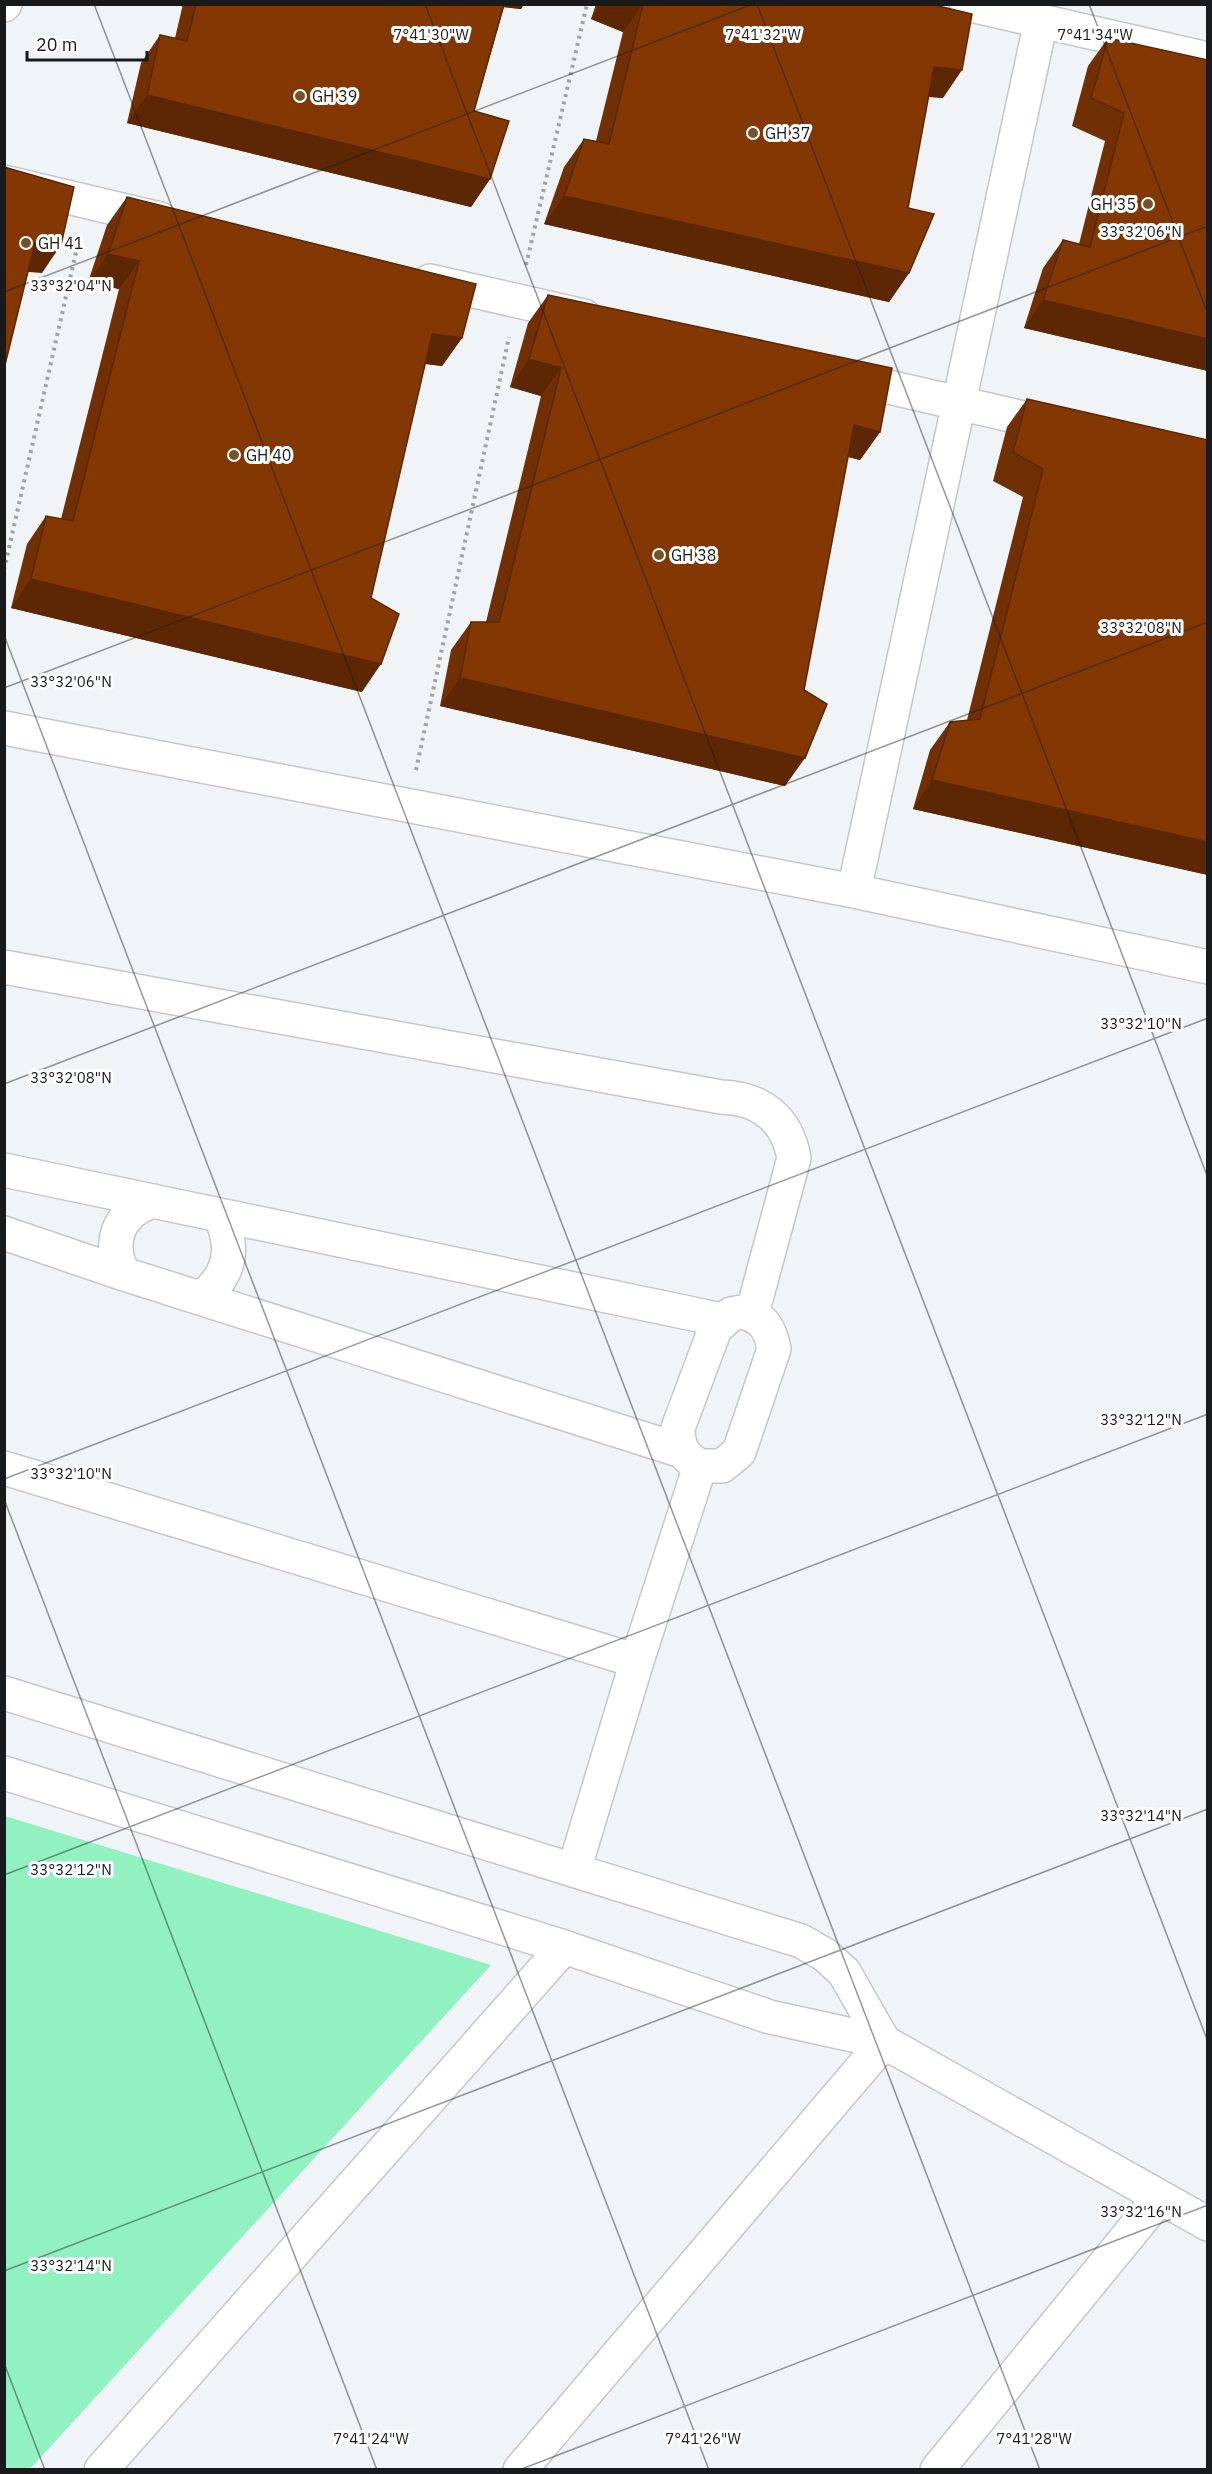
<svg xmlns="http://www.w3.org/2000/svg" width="1212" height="2474" viewBox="0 0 1212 2474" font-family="'IBM Plex Sans',sans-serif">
<rect width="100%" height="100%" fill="#f1f4f7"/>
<path fill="#92f1c0" d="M 5,1816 L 491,1965 L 29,2470 L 4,2469 Z"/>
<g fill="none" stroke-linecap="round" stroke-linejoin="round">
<defs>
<path id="street" d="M 966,4 L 1208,59
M 4,182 L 160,219
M 430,281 L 584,316
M 845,377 L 1058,426
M 4,728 L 854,891 L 1208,967
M 854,891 L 1041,21
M 4,967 L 721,1097 C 761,1098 787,1119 794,1158 L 752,1314
M 4,1170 L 722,1320
M 4,1233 L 124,1274 L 682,1451
M 124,1274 C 106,1242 119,1212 153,1201
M 201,1298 C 231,1275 235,1248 220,1215
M 742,1312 C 763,1317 770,1328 774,1349 L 739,1452 L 722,1466 L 700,1466 C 684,1457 678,1447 678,1428 L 715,1329 L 731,1314 Z
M 4,1468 L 637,1661
M 4,1693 L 801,1941 L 825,1955 L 844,1972 L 884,2042
M 4,1773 L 564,1947 L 770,2017 L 884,2042 L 1208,2224
M 574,1870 L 637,1661 L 700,1466
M 101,2470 L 564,1947
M 520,2470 L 884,2042
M 937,2470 L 1160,2197"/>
<path id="secondary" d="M 4,5 L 5,4"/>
</defs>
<use href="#street" stroke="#c5c7cb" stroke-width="36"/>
<use href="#secondary" stroke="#c5c7cb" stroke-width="36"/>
<path stroke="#a0a2a5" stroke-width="4" stroke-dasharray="3 4.5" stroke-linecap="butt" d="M 526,265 L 587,4
M 4,570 L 79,239
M 416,770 L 509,337"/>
<use href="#street" stroke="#fff" stroke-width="33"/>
<use href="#secondary" stroke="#fff" stroke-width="33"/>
</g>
<path fill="#713003" d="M 183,4 L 524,4 L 521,9 L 504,7 L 474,111 L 490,179 L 471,207 L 127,123 L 141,63 L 160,35 L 175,38 Z
M 596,4 L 930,4 L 943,98 L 928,97 L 908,208 L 909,273 L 889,302 L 544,224 L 564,167 L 584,139 L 596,141 L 623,32 L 591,19 Z
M 1108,38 L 1208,371 L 1024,328 L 1043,268 L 1063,240 L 1079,244 L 1105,141 L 1072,126 L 1088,66 Z
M 127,197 L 462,338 L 442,366 L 425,364 L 371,598 L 362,692 L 11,608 L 27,544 L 46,516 L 61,519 L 119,289 L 88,282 L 107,225 Z
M 548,295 L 880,432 L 860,460 L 848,457 L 785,786 L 440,706 L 451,650 L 471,622 L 486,622 L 541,396 L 510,387 L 528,323 Z
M 1027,399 L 1208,440 L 1208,875 L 913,809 L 930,750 L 950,722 L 967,720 L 1023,497 L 993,481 L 1007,427 Z"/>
<path fill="#5c2702" d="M 493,4 L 524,4 L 521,9 L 492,6 Z
M 601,4 L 643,4 L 623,32 L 591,19 Z
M 934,67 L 962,70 L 943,98 L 914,95 Z
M 147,95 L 490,179 L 471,207 L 127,123 Z
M 564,196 L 909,273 L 889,302 L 544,224 Z
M 35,243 L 61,245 L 42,273 L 16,271 Z
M 108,254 L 139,261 L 119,289 L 88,282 Z
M 1043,300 L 1208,339 L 1208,371 L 1024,328 Z
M 432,334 L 462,338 L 442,366 L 412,362 Z
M 529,359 L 561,368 L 541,396 L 510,387 Z
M 854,425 L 880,432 L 860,460 L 834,453 Z
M 31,579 L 381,664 L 362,692 L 11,608 Z
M 460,678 L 805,758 L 785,786 L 440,706 Z
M 932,780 L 1208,842 L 1208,875 L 913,809 Z"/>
<path fill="#833803" stroke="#5c2702" stroke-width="1.5" d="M 196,4 L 504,4 L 474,111 L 509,121 L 490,179 L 147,95 L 160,35 L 187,41 Z
M 643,4 L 930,4 L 972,14 L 962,70 L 934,67 L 908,208 L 934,214 L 909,273 L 564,196 L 584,139 L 609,144 Z
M 1108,38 L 1208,60 L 1208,339 L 1043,300 L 1063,240 L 1090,247 L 1124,113 L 1091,98 Z
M 4,167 L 74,187 L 61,245 L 35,243 L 4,369 Z
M 127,197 L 476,284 L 462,338 L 432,334 L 371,598 L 399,614 L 381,664 L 31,579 L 46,516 L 73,521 L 139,261 L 108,254 Z
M 548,295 L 892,368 L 880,432 L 854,425 L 804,690 L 827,704 L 805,758 L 460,678 L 471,622 L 499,622 L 561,368 L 529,359 Z
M 1027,399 L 1208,440 L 1208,842 L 932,780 L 950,722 L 980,719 L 1043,469 L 1013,452 Z"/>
<path fill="none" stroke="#191a1b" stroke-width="1.5" stroke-opacity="0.45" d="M 94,4 L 1040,2470M 425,4 L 1208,2042M 757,4 L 1208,1178M 1089,4 L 1208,314M 4,292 L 753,4M 4,635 L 709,2470M 4,688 L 1208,226M 4,1084 L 1208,622M 4,1479 L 1208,1018M 4,1499 L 377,2470M 4,1875 L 1208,1414M 4,2271 L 1208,1809M 4,2363 L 45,2470M 519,2470 L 1208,2205"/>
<g fill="#75532a" stroke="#fff" stroke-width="2">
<circle cx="300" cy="96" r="6"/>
<circle cx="753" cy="133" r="6"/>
<circle cx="1148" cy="204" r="6"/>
<circle cx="26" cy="243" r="6"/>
<circle cx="234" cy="455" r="6"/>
<circle cx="659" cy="555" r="6"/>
</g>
<g text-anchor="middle" stroke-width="6" stroke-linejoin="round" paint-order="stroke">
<g font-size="16" fill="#191a1b" stroke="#fff" text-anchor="start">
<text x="312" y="102">GH 39</text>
<text x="765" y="139">GH 37</text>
<text x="1136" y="210" text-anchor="end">GH 35</text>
<text x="38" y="249">GH 41</text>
<text x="246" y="461">GH 40</text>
<text x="671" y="561">GH 38</text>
</g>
</g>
<g font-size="15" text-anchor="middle" fill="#191a1b" stroke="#fff" stroke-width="6" stroke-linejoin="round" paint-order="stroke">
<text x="431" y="40">7°41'30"W</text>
<text x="763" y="40">7°41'32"W</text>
<text x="1095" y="40">7°41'34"W</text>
<text x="1141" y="237">33°32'06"N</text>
<text x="71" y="291">33°32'04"N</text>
<text x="1141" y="633">33°32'08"N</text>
<text x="71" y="687">33°32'06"N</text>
<text x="1141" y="1029">33°32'10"N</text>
<text x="71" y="1083">33°32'08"N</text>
<text x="1141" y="1425">33°32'12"N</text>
<text x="71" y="1479">33°32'10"N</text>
<text x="1141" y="1821">33°32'14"N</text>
<text x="71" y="1875">33°32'12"N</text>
<text x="1141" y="2217">33°32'16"N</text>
<text x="71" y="2271">33°32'14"N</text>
<text x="371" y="2444">7°41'24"W</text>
<text x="703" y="2444">7°41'26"W</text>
<text x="1034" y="2444">7°41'28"W</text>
</g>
<rect width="1212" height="2474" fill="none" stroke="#191a1b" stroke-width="12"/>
<path d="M27 51v9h120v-9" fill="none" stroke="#191a1b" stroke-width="3"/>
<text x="36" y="51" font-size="18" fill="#191a1b" stroke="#ffffff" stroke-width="4.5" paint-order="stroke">20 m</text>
</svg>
